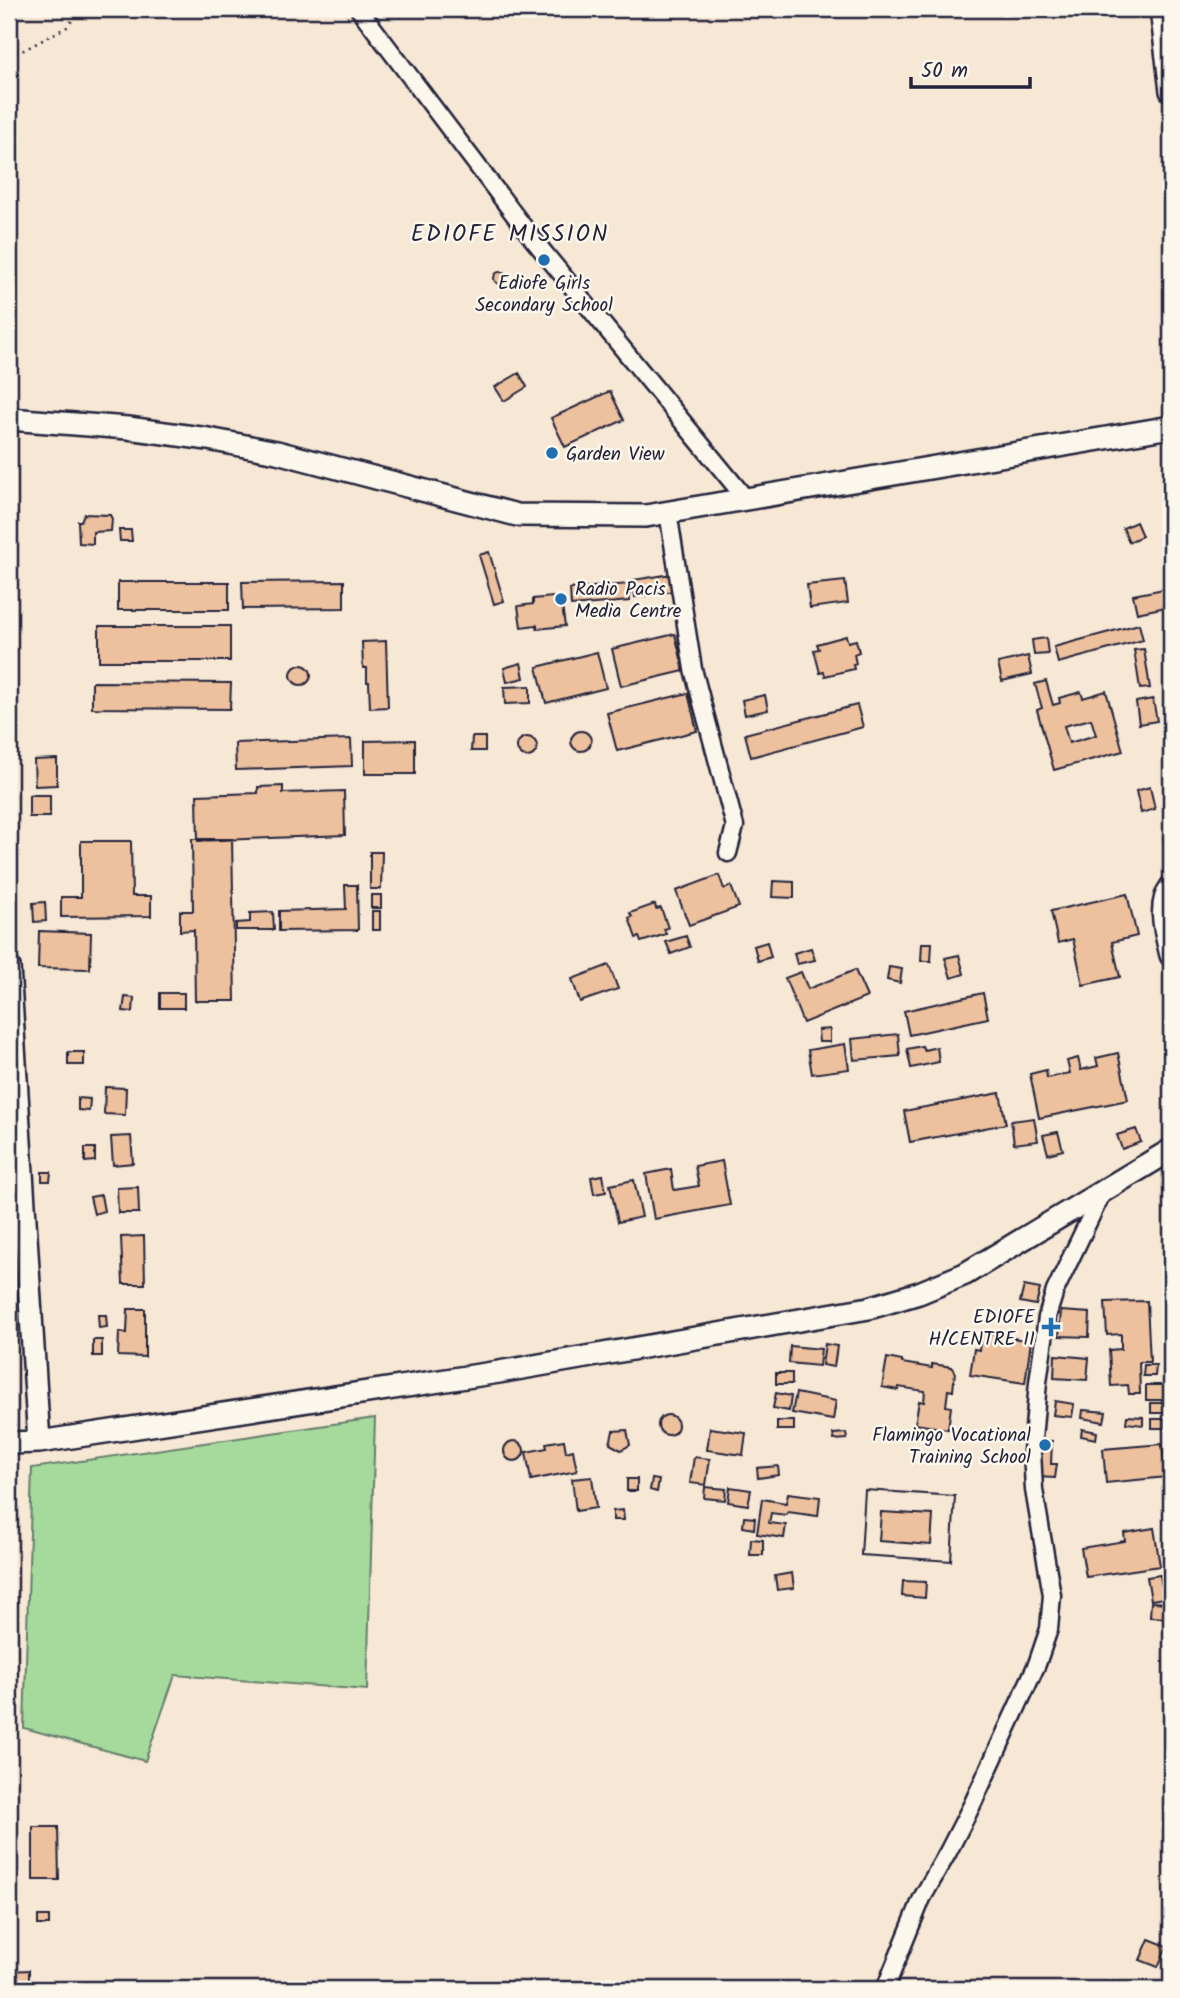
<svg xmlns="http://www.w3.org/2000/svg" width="1180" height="1998" viewBox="0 0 1180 1998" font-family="Kalam,sans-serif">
<rect width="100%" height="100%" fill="#f7e7d5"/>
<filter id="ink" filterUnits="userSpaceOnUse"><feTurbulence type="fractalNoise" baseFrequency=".0143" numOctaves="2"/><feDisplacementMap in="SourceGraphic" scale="14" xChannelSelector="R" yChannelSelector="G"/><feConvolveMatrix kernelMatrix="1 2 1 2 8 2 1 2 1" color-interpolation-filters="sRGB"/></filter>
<g filter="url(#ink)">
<path fill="#a6da9c" stroke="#647e6c" stroke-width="2" d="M 375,1418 L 367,1690 L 175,1675 L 145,1761 L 24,1728 L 32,1468 Z"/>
<path fill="#eec19e" stroke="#22223b" stroke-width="2" fill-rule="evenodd" d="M494 278a6 6 0 1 1 12 0a6 6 0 1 1-12 0Z
M 519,373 L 527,387 L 504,401 L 495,387 Z
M 610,391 L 624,420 L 565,447 L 551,418 Z
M 84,514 L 110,515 L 112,519 L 111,531 L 93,532 L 93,544 L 79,543 L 78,521 L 81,521 Z
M 1136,522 L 1142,536 L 1129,542 L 1123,528 Z
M 119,530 L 131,530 L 132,541 L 120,541 Z
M 489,552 L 504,601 L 494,604 L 479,555 Z
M 672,574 L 674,591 L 635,597 L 633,580 Z
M 344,581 L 344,608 L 243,609 L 242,582 Z
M 845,581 L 848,603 L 810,608 L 807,585 Z
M 118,582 L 229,582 L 229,610 L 118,610 Z
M 629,584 L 630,601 L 571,606 L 570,589 Z
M 1169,588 L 1171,606 L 1137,613 L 1133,595 Z
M 553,597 L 555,607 L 562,606 L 565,626 L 537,629 L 537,625 L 521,627 L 518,606 L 533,604 L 533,599 Z
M 1139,624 L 1143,640 L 1058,663 L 1054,647 Z
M 99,626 L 230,626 L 230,661 L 99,661 Z
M 675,634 L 684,671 L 621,686 L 612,649 Z
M 846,636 L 848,642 L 856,640 L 859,652 L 854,654 L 856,664 L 853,665 L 854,669 L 825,676 L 824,672 L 820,673 L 814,650 L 819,649 L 817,644 Z
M 1046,638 L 1048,654 L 1034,655 L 1032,640 Z
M 386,641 L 388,707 L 370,708 L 369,682 L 367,682 L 367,668 L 363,668 L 362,642 Z
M 1144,649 L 1150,688 L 1140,689 L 1134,650 Z
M 597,652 L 606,688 L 546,703 L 537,667 Z
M 1028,656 L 1032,674 L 1002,681 L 998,663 Z
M 521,663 L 524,678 L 507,682 L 504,668 Z
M291 675a10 10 0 1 1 20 0a10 10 0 1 1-20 0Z
M 1046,681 L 1053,705 L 1060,703 L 1059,698 L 1081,692 L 1083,698 L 1106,691 L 1123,751 L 1054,770 L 1037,710 L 1042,708 L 1035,684 ZM 1091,719 L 1096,735 L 1069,743 L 1064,726 Z
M 92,682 L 231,683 L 230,709 L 92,708 Z
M 530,686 L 530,703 L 505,704 L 504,687 Z
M 688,693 L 697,731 L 617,751 L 607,713 Z
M 765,695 L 768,710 L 745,715 L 742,700 Z
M 1153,699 L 1157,721 L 1139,724 L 1136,702 Z
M 857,705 L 863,727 L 751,757 L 745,734 Z
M571 741a10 10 0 1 1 20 0a10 10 0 1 1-20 0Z
M517 747a10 10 0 1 1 20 0a10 10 0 1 1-20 0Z
M 472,737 L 485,737 L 485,751 L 471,751 Z
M 351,739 L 352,766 L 236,770 L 235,743 Z
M 415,740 L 415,774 L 365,774 L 365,741 Z
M 57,759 L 57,785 L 35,786 L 34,760 Z
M 283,786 L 283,793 L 344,791 L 345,835 L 198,841 L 197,795 L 258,793 L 258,787 Z
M 1150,787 L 1155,809 L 1141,813 L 1136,791 Z
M 29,795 L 50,795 L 50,817 L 29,817 Z
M 1171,836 L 1171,854 L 1167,855 L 1163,838 Z
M 192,839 L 232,839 L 235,1001 L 195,1001 L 194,930 L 180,931 L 180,911 L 193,911 Z
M 81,841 L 131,841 L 132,896 L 151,896 L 151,916 L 61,917 L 61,897 L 81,897 Z
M 370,852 L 382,852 L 381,889 L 370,889 Z
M 719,875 L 724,889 L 731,886 L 739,907 L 689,925 L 676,891 Z
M 773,881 L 794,882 L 794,898 L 772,897 Z
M 345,885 L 357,885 L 358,930 L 279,931 L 279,911 L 346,909 Z
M 1127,894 L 1137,936 L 1112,942 L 1120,977 L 1083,985 L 1073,939 L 1058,943 L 1051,911 Z
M 371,895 L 381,895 L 381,908 L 371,908 Z
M 45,902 L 46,921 L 34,922 L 33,903 Z
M 655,904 L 656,909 L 661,908 L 668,928 L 664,929 L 666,934 L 641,942 L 639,937 L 636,938 L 629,918 L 632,917 L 630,913 Z
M 372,911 L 380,911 L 380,930 L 372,930 Z
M 273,912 L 274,930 L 236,930 L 236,923 L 250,922 L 250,913 Z
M 39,931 L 91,933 L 90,969 L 38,968 Z
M 686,936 L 690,947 L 671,954 L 666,942 Z
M 767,942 L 771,957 L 758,961 L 754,946 Z
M 922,943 L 932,943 L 931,961 L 921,961 Z
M 811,948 L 815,960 L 797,964 L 794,953 Z
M 959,955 L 964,974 L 951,978 L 945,958 Z
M 609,965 L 618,989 L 580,1002 L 572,979 Z
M 889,967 L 902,969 L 900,983 L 887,980 Z
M 855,970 L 867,997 L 803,1023 L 785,978 L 801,972 L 808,989 Z
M 160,993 L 184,993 L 184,1008 L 160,1008 Z
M 983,993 L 988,1018 L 909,1035 L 904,1011 Z
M 125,997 L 134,998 L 133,1012 L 123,1011 Z
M 830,1029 L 830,1042 L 819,1042 L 818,1030 Z
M 898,1034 L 900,1056 L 854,1060 L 852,1039 Z
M 845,1044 L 849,1069 L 812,1074 L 808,1050 Z
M 922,1046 L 924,1050 L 937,1047 L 939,1062 L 911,1068 L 907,1049 Z
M 68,1052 L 84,1052 L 84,1065 L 68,1065 Z
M 1118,1053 L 1128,1100 L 1039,1118 L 1030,1074 L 1046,1070 L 1047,1078 L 1070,1073 L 1067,1061 L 1078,1058 L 1081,1070 L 1098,1066 L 1096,1058 Z
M 105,1087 L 126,1088 L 125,1115 L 104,1114 Z
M 1000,1093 L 1006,1124 L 910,1142 L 904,1111 Z
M 78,1098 L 90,1099 L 89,1111 L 78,1110 Z
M 1034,1118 L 1038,1141 L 1014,1144 L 1011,1121 Z
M 1136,1129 L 1141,1142 L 1122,1149 L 1117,1135 Z
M 1058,1132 L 1063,1150 L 1048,1154 L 1043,1135 Z
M 131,1136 L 133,1163 L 113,1165 L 111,1137 Z
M 85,1148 L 95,1148 L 95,1161 L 85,1162 Z
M 722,1161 L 730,1205 L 654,1219 L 646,1174 L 671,1169 L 674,1190 L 699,1186 L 695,1166 Z
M 42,1172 L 51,1172 L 50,1181 L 42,1181 Z
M 603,1175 L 606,1192 L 594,1194 L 591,1177 Z
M 634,1180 L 642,1217 L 618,1222 L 610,1185 Z
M 138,1187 L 139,1213 L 118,1213 L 117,1188 Z
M 101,1195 L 104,1211 L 94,1214 L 90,1197 Z
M 144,1236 L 145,1284 L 123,1284 L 121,1237 Z
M 1024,1286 L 1040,1289 L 1036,1305 L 1020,1302 Z
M 1147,1301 L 1150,1362 L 1139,1362 L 1140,1394 L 1129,1394 L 1128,1385 L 1111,1386 L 1109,1350 L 1121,1349 L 1121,1334 L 1107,1335 L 1105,1302 Z
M 128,1309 L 145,1309 L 145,1357 L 118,1356 L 119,1332 L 127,1333 Z
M 1061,1311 L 1090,1313 L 1089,1337 L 1059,1336 Z
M 98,1315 L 106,1315 L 107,1327 L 99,1328 Z
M 981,1333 L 1031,1341 L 1025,1383 L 970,1375 L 974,1349 L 979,1350 Z
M 93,1340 L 102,1340 L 102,1356 L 93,1356 Z
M 825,1344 L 837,1346 L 834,1367 L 822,1365 Z
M 790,1346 L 821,1349 L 819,1366 L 789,1363 Z
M 1055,1355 L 1089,1358 L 1087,1380 L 1054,1378 Z
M 887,1358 L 902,1361 L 902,1363 L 932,1368 L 932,1364 L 952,1367 L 955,1371 L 953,1391 L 948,1390 L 946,1406 L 951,1407 L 948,1429 L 915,1424 L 919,1401 L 924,1402 L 925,1391 L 899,1387 L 898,1390 L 882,1387 Z
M 1144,1365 L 1156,1365 L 1155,1376 L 1143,1376 Z
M 776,1373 L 792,1373 L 792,1384 L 776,1384 Z
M 1146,1385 L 1171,1385 L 1171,1400 L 1146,1400 Z
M 776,1393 L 791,1396 L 789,1411 L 773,1408 Z
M 796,1393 L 836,1401 L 833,1420 L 792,1413 Z
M 1055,1401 L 1074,1404 L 1072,1417 L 1053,1415 Z
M 1151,1403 L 1171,1403 L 1171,1413 L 1151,1413 Z
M 1083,1410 L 1106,1412 L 1104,1422 L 1082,1418 Z
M658 1425a10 10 0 1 1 20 0a10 10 0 1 1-20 0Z
M 1127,1416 L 1143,1417 L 1143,1425 L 1126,1423 Z
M 1152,1419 L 1165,1419 L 1165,1428 L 1152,1428 Z
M 777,1421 L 794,1421 L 794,1430 L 777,1430 Z
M 710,1428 L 746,1433 L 743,1455 L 707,1450 Z
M 1082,1429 L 1097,1432 L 1096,1439 L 1081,1436 Z
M 627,1430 L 630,1445 L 621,1450 L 610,1444 L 613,1431 Z
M 846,1433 L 847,1439 L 834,1440 L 833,1434 Z
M 564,1440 L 566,1452 L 573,1450 L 577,1471 L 531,1480 L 526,1452 L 547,1448 L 546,1443 Z
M 1040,1440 L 1052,1441 L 1051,1464 L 1057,1464 L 1055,1478 L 1037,1477 Z
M504 1451a10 10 0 1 1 20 0a10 10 0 1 1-20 0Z
M 1162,1444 L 1166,1477 L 1106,1483 L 1103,1449 Z
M 694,1457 L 710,1459 L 706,1485 L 690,1483 Z
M 778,1466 L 779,1475 L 758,1478 L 757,1468 Z
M 592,1477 L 596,1508 L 576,1511 L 572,1479 Z
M 627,1479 L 637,1479 L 637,1491 L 627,1491 Z
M 652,1479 L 659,1480 L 657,1492 L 650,1490 Z
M 705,1487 L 726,1489 L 725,1500 L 704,1498 Z
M 730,1487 L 751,1490 L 748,1505 L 728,1502 Z
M 865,1490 L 955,1496 L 951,1561 L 861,1555 ZM 881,1512 L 933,1515 L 931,1545 L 879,1541 Z
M 865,1490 L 955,1496 L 951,1561 L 861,1555 Z
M 788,1493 L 820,1497 L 818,1516 L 788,1512 L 786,1515 L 771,1513 L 769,1523 L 786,1525 L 784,1538 L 757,1534 L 762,1499 L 786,1503 Z
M 623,1510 L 624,1520 L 613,1520 L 613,1511 Z
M 744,1517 L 755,1518 L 754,1529 L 743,1527 Z
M 1154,1528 L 1160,1566 L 1086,1577 L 1081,1548 L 1125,1541 L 1124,1533 Z
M 751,1539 L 763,1540 L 763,1555 L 750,1555 Z
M 792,1573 L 794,1588 L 777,1590 L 775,1576 Z
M 1160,1575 L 1164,1598 L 1151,1600 L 1147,1577 Z
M 903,1581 L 926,1582 L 925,1598 L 902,1596 Z
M 1151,1602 L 1169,1603 L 1168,1618 L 1150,1617 Z
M 33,1827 L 58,1827 L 59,1880 L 33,1880 Z
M 38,1916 L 49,1916 L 49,1925 L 38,1925 Z
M 1149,1939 L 1167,1946 L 1158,1967 L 1140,1960 Z
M 29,1970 L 29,1988 L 9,1989 L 9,1971 Z"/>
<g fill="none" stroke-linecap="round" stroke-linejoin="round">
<defs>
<path id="minor" d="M 359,9 L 532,238 L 746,499
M 668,512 L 693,669 L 735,826 L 728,853
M 885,1989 L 922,1898 L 948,1852 L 972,1805 L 1037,1664 L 1049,1629 L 1052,1595 L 1034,1490 L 1032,1451 L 1038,1382 L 1047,1317 L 1055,1291 L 1102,1193"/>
<path id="tertiary" d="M 1161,9 L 1171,91
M 9,419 L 128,428 L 208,439 L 277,452 L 517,515 L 646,516 L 1171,427
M 1171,887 C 1157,905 1166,935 1171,955
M 9,967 L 39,1442
M 9,1443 L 39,1442 L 499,1372 L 869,1308 L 919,1293 L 965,1274 L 1171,1150"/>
</defs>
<use href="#minor" stroke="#22223b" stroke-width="21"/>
<use href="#tertiary" stroke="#22223b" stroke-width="26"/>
<path stroke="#22223b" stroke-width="2.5" stroke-dasharray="2 5" stroke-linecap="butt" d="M 9,54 L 24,50 L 67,27 L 81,9"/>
<use href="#minor" stroke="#fbf7ec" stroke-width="16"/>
<use href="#tertiary" stroke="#fbf7ec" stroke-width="21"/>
</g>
</g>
<g fill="#1f6fb2" stroke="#fbf7ec" stroke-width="2.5">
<circle cx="544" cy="260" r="7"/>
<circle cx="552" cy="453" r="7"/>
<circle cx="561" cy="599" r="7"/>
<path d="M1047.5 1316.5h7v7h7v7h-7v7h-7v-7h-7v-7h7z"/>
<circle cx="1045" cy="1445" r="7"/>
</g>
<g text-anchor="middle" stroke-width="5" stroke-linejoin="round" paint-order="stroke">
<g font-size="19" fill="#22223b" stroke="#fbf7ec" text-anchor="start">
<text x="544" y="289" text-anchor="middle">Ediofe Girls<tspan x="544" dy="22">Secondary School</tspan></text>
<text x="566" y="460">Garden View</text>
<text x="575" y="595">Radio Pacis<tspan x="575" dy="22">Media Centre</tspan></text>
<text x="1035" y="1323" text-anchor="end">EDIOFE<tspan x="1035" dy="22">H/CENTRE II</tspan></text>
<text x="1031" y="1441" text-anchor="end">Flamingo Vocational<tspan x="1031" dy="22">Training School</tspan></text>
</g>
<g font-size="23" letter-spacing="2" fill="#22223b" stroke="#fbf7ec">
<text x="510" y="241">EDIOFE MISSION</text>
</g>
</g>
<rect width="1180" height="1998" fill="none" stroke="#fbf7ec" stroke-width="35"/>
<rect x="18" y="18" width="1145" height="1963" fill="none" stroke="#22223b" stroke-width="2.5" filter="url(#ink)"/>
<path d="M911 77v10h119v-10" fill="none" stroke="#22223b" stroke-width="3.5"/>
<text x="921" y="77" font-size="21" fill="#22223b" stroke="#fbf7ec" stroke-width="5" paint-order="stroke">50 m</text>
</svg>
